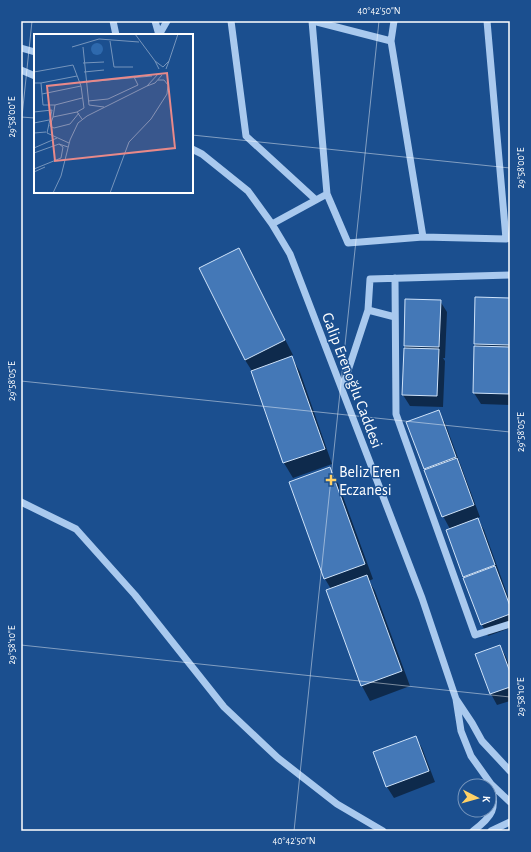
<svg xmlns="http://www.w3.org/2000/svg" width="531" height="852" viewBox="0 0 531 852" font-family="'Alegreya Sans',sans-serif">
<rect width="100%" height="100%" fill="#1b4f8f"/>
<path fill="#0007" d="M 239,249 L 293,355 L 286,358 L 292,358 L 300,372 L 332,464 L 293,478 L 284,463 L 252,371 L 245,360 Z
M 510,299 L 510,405 L 481,404 L 474,393 L 475,347 L 477,347 L 475,344 Z
M 440,301 L 447,312 L 445,358 L 443,358 L 445,361 L 443,407 L 410,406 L 403,395 L 406,349 L 405,346 Z
M 438,411 L 445,423 L 480,517 L 477,518 L 484,530 L 510,602 L 510,628 L 488,636 L 482,625 L 464,579 L 450,529 L 443,516 L 408,422 Z
M 329,468 L 338,483 L 373,579 L 369,581 L 375,591 L 410,686 L 370,701 L 362,686 L 331,589 L 325,579 L 290,483 Z
M 500,646 L 506,657 L 510,668 L 510,701 L 497,705 L 491,694 L 476,655 Z
M 415,737 L 422,748 L 435,782 L 394,798 L 387,787 L 374,753 Z"/>
<path fill="#4478b7" stroke="#cfe3fa" d="M 239,248 L 285,340 L 245,360 L 199,268 Z
M 475,297 L 510,298 L 510,345 L 474,344 Z
M 405,299 L 441,300 L 439,347 L 404,346 Z
M 474,346 L 510,347 L 509,394 L 473,393 Z
M 404,348 L 439,349 L 437,396 L 402,395 Z
M 292,356 L 325,449 L 283,463 L 251,371 Z
M 439,410 L 456,457 L 424,469 L 406,422 Z
M 457,458 L 474,505 L 442,517 L 424,470 Z
M 330,467 L 365,564 L 324,579 L 289,482 Z
M 478,518 L 495,565 L 463,577 L 446,530 Z
M 495,566 L 510,606 L 510,614 L 481,625 L 463,578 Z
M 367,575 L 402,671 L 361,686 L 326,590 Z
M 500,645 L 510,672 L 510,687 L 490,694 L 475,654 Z
M 416,736 L 429,771 L 386,787 L 373,752 Z"/>
<g fill="none" stroke-linecap="round" stroke-linejoin="round">
<path stroke="#a9c9ee" stroke-width="7" d="M 113,21 L 116,35
M 155,21 L 159,35
M 231,21 L 246,136 L 316,200
M 312,21 L 327,194
M 313,21 L 391,41
M 394,21 L 391,41 L 423,237
M 487,21 L 506,239
M 159,35 L 167,21
M 21,48 L 35,52
M 21,70 L 35,76
M 192,149 L 202,154 L 248,191 L 272,224 L 290,254 L 422,598 L 456,699
M 272,224 L 327,194 L 348,243 L 423,237 L 506,239 L 510,238
M 395,278 L 396,414 L 475,635 L 510,624
M 368,310 L 395,317
M 342,389 L 368,310 L 370,279 L 510,275
M 21,502 L 76,529 L 135,595 L 224,707 L 278,758 L 337,804 L 383,831
M 510,771 L 482,741 L 472,723 L 456,699 L 461,731 L 471,756 L 491,784 L 510,802
M 473,831 C 493,816 497,809 491,785
M 491,831 L 510,822"/>
</g>
<path fill="none" stroke="#fff" stroke-width="1" stroke-opacity="0.45" d="M 21,117 L 35,118M 21,126 L 32,21M 192,135 L 510,168M 21,381 L 510,432M 21,645 L 510,697M 294,831 L 379,21"/>
<path fill="#ffd166" stroke="#1b4f8f" stroke-width="1.5" d="M329 474h4v4h4v4h-4v4h-4v-4h-4v-4h4z"/>
<g text-anchor="middle" stroke-width="3" stroke-linejoin="round" paint-order="stroke">
<g font-size="16" fill="#fff" stroke="#1b4f8f">
<text transform="translate(353 380) rotate(69)" y="6">Galip Erenoğlu Caddesi</text>
</g>
<g font-size="16" fill="#fff" stroke="#1b4f8f" text-anchor="start">
<text x="339" y="477">Beliz Eren<tspan x="339" dy="18">Eczanesi</tspan></text>
</g>
</g>
<g transform="translate(34 34)">
<rect width="159" height="159" fill="#1b4f8f"/>
<path d="M57 15a6 6 0 1 1 12 0a6 6 0 1 1-12 0Z" fill="#2e69ad"/>
<path fill="none" stroke="#7695bc" stroke-width="1" d="M 101,0 L 121,27M 76,7 L 80,33 L 99,33M 38,13 L 65,5 L 105,8M 49,13 L 55,71 L 70,73M 135,27 L 144,0M 49,29 L 70,28M 125,35 L 121,27 L 129,33 L 135,27 L 132,35M 0,38 L 39,31 L 47,52 L 50,74 L 43,78 L 48,85M 50,38 L 70,36M 125,39 L 113,52 L 121,49 L 128,41M 52,48 L 118,42M 0,49 L 7,49 L 9,71 L 21,71 L 48,64M 7,49 L 43,42M 8,60 L 47,52M 54,67 L 74,65 L 104,51 L 100,43M 21,71 L 19,83 L 43,78M 0,78 L 18,76 L 13,99 L 35,109M 19,83 L 16,92 L 20,94 L 36,90 L 45,79M 0,89 L 15,86M 0,99 L 12,98M 0,114 L 23,104M 0,119 L 25,110 L 34,113M 0,135 L 27,124 L 29,113 L 25,110M 0,138 L 11,133M 19,159 L 27,142 L 36,106 L 44,89 L 53,82 L 113,52M 76,159 L 95,108 L 117,85 L 133,60 L 134,51 L 130,46 L 124,46"/>
<path fill="#e88989" fill-opacity="0.15" stroke="#e88989" stroke-width="2" d="M 133,39 L 141,114 L 21,127 L 13,52 Z"/>
<rect width="159" height="159" fill="none" stroke="#fff" stroke-width="2"/>
</g>
<rect width="531" height="852" fill="none" stroke="#1b4f8f" stroke-width="44"/>
<g transform="translate(477 798) rotate(96)"><circle r="19" fill="#1b4f8f" stroke="#7695bc"/>
<path d="M0-3L7 15L0 10L-7 15Z" fill="#ffd166"/>
<text y="-6" font-size="11" font-weight="bold" text-anchor="middle" fill="#ffffff">K</text>
</g>
<rect x="22" y="22" width="487" height="808" fill="none" stroke="#fff" stroke-width="1.5"/>
<g font-size="10" text-anchor="middle" fill="#fff">
<text x="379" y="14">40°42'50"N</text>
<text transform="translate(11 117) rotate(-90)" y="4">29°58'00"E</text>
<text transform="translate(520 168) rotate(-90)" y="4">29°58'00"E</text>
<text transform="translate(11 381) rotate(-90)" y="4">29°58'05"E</text>
<text transform="translate(520 432) rotate(-90)" y="4">29°58'05"E</text>
<text transform="translate(11 645) rotate(-90)" y="4">29°58'10"E</text>
<text transform="translate(520 697) rotate(-90)" y="4">29°58'10"E</text>
<text x="294" y="844">40°42'50"N</text>
</g>
</svg>
